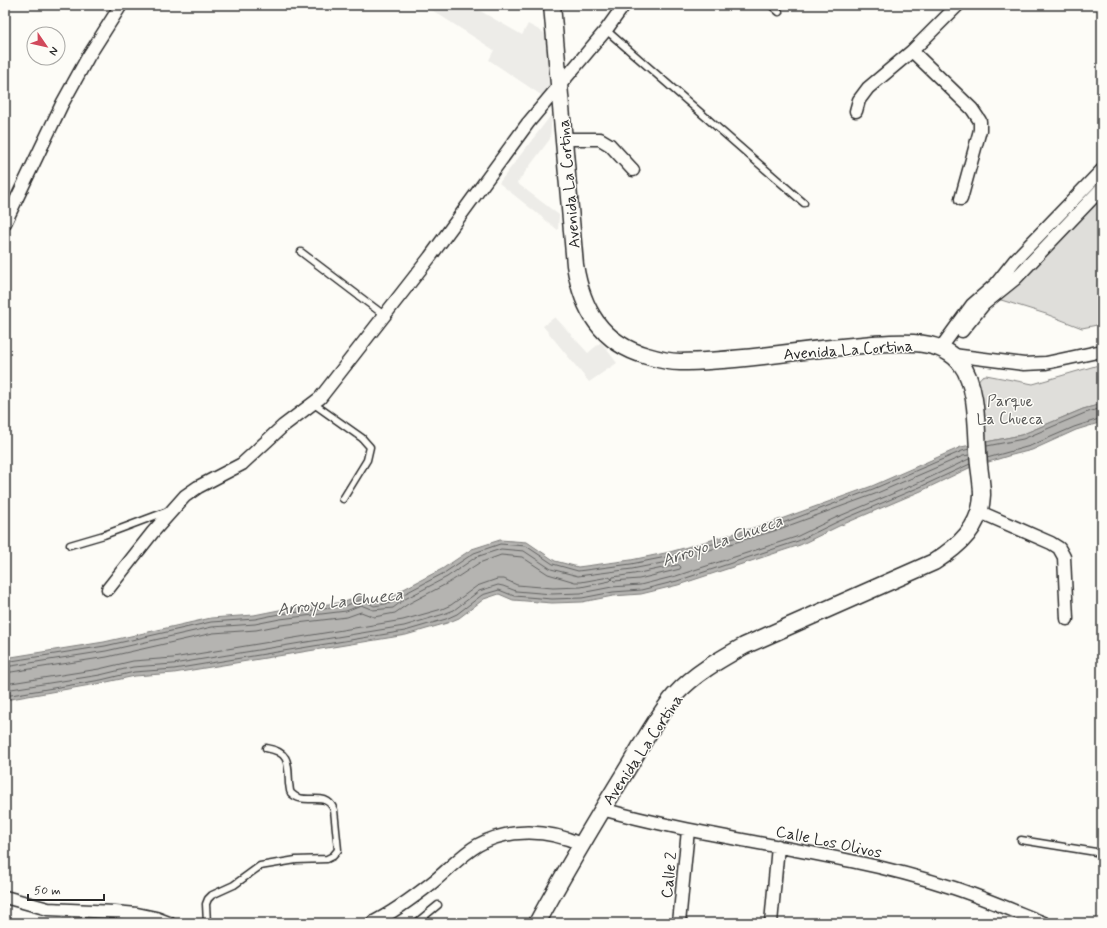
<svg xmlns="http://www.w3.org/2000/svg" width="1107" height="928" viewBox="0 0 1107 928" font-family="Mynerve,sans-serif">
<rect width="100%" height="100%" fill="#fdfcf7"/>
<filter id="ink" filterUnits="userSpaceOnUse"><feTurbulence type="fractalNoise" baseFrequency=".025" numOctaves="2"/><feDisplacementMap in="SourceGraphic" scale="8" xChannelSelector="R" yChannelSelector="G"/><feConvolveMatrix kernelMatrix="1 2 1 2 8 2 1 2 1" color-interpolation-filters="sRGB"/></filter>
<g filter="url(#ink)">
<path fill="#edece8" d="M 424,5 L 470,5 L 522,35 L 528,24 L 548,35 L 555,90 L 547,99 L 489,60 L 494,50 Z
M 552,114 L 550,139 L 517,183 L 559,215 L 558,230 L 499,183 Z
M 555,317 L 588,353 L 601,342 L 617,363 L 589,382 L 543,326 Z"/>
<path fill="#dfdeda" stroke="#858482" d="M 1102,170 L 1102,324 L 1082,328 L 1046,314 L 982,294 Z
M 1102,364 L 1102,404 L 1083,409 L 1021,435 L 986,442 L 977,382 L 982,376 L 986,375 L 1033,384 Z"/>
<path fill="#b5b4b1" stroke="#7e7d7b" d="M 1102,404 L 1102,422 L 1076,430 L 1032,450 L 1008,456 L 969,468 L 921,491 L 839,526 L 800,545 L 678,585 L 641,594 L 613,596 L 582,602 L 552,603 L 513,600 L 499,594 L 484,599 L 459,618 L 447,623 L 406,635 L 174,673 L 135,676 L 102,683 L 5,700 L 5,658 L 104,642 L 211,618 L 254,615 L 279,610 L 345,602 L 362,595 L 374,602 L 389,599 L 400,591 L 442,569 L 472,549 L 500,540 L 527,542 L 555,561 L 578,567 L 631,560 L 670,552 L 770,523 L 872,486 L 961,447 L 1021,435 L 1083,409 Z"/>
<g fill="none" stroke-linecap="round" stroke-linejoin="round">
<path stroke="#626261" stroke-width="1" d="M 987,446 L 1023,439 L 1085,413 L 1102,408
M 987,458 L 1030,446 L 1074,427 L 1102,418
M 679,565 L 681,567 L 680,569 L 639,579 L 614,581 L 612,579 L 613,577 L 634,574 Z
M 5,662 L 105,646 L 211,622 L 255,619 L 279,614 L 301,612 L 345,606 L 362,599 L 374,606 L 391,603 L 402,595 L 444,573 L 474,553 L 500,544 L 526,546 L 553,564 L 578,571 L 631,564 L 671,556 L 772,527 L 873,489 L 962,451 L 969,449
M 5,667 L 106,651 L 212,627 L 255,624 L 280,619 L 346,611 L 361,605 L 373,610 L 393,608 L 405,599 L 447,577 L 476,557 L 501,549 L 524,551 L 551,569 L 578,576 L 632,569 L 672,561 L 774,531 L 875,494 L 963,456 L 969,455
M 5,673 L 107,657 L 213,633 L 256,630 L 281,625 L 347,617 L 361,612 L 374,617 L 395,613 L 408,604 L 450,582 L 479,563 L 501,555 L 522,557 L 548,574 L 575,582 L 581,582 L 609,577 L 612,579 L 610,581 L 581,587 L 553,588 L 517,585 L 504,579 L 497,579 L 477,586 L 451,605 L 442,609 L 403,620 L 173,658 L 133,661 L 99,669 L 5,684
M 5,690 L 100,675 L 133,667 L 173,664 L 404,626 L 444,614 L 454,610 L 479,591 L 498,585 L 503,586 L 516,591 L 552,594 L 581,593 L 612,587 L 640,585 L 676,576 L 796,537 L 835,518 L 918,483 L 969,459
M 5,696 L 101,680 L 134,672 L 174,669 L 405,631 L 446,619 L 457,614 L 482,595 L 499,590 L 514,596 L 552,599 L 582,598 L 613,592 L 641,590 L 677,581 L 798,541 L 837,522 L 920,487 L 970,464"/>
<defs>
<path id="service" d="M 771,5 L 779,12
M 606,30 L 804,203
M 301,252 L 384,315
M 314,404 L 362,438 L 370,447 L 367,460 L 343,499
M 70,545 L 104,535 L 168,511
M 1021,840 L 1102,853
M 207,923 L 206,904 L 208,899 L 212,895 L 234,885 L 260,866 L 296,860 L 327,859 L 333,856 L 338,850 L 334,810 C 326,789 304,807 291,793 C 289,790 290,787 289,784 C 288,763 290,752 266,748
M 416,923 L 438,905"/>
<path id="minor" d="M 912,51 L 972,109 L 980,121 L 980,130 L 961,199
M 856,111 L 859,100 L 868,88 L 912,51 L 958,5
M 564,139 L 600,139 L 610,145 L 633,170
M 5,223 L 62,104 L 88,57 L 121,5
M 962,331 L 984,304 L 1015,279 L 1102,188
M 940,349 L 972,305 L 996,284 L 1015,260 L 1102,170
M 953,355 L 1024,364 L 1046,363 L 1102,351
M 980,512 L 1051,543 L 1059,548 L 1064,557 L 1067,619
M 108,589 L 153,532 L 185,496 L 198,487 L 242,464 L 283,426 L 320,398 L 430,257 L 528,123 L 606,30 L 624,5
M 602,809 C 684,832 768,843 851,861 C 885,868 920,877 954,888 C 984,898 1014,911 1044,923
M 5,897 L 48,909 L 115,912 L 137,914 L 156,918 L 169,923
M 372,923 C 394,912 414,897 433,882 C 448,870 461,855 478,845 C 510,827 549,830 581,844
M 679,923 L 688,830
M 771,923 L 778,846"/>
<path id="secondary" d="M 537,923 C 566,870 597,818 629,766 C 643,743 657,716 675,695 C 694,674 719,660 744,646 L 934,562 C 959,546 981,527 982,495 C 982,485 980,474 979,465 C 976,436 979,387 961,364 C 942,338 901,342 873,344 C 837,347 800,351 763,356 C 736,359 708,362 680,362 C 669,362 657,359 647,356 C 601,343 582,309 575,265 L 552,5"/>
</defs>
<use href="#service" stroke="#2b2b2b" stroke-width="9"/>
<use href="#minor" stroke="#2b2b2b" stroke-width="15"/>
<use href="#secondary" stroke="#2b2b2b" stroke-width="19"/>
<use href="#service" stroke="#fdfcf7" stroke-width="6"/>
<use href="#minor" stroke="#fdfcf7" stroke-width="12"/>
<use href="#secondary" stroke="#fdfcf7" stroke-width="16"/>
</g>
</g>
<g text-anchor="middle" stroke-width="3" stroke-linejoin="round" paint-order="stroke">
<g font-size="16" fill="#2b2b2b" stroke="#fdfcf7">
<text transform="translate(568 184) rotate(-95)" y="6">Avenida La Cortina</text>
<text transform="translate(848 349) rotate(-4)" y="6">Avenida La Cortina</text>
<text transform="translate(642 749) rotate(-56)" y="6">Avenida La Cortina</text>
<text transform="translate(829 841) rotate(12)" y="6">Calle Los Olivos</text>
<text transform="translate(668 875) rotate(-84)" y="6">Calle 2</text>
</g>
<g font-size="16" fill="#585857" stroke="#fdfcf7">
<text x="1010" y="406">Parque<tspan x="1010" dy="18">La Chueca</tspan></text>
</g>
<g font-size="17" font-style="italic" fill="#5b5b5a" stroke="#fdfcf7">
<text transform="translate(722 540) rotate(-19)" y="6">Arroyo La Chueca</text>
<text transform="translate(340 601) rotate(-7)" y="6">Arroyo La Chueca</text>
</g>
</g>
<rect width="1107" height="928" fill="none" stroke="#fdfcf7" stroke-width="20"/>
<rect x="10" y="10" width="1087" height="908" fill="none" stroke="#2b2b2b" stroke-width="1.5" filter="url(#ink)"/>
<g transform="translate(46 46) rotate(124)"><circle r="19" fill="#fdfcf7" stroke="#a9a8a5"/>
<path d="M0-3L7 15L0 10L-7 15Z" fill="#d1495b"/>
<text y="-6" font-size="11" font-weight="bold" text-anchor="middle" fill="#2b2b2b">N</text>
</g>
<path d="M28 894v6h76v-6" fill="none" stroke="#2b2b2b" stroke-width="2"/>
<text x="34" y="894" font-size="12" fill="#2b2b2b" stroke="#fdfcf7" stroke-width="3" paint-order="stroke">50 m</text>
</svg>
